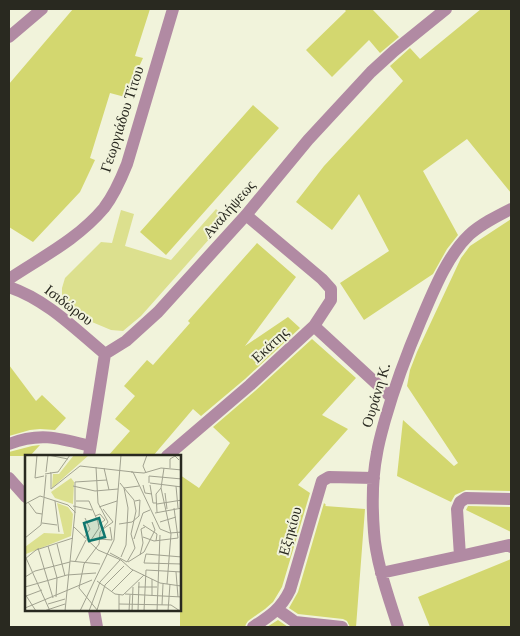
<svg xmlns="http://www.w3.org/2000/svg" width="520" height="636" viewBox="0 0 520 636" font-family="'PT Serif',serif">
<rect width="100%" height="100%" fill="#f1f3db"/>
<path fill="#dce08e" d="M 216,209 L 227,219 L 141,316 L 123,331 L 111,330 L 80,317 L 65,303 L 62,297 L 62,288 L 65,278 L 101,242 L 112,243 L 121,210 L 134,214 L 125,246 L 171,260 Z"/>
<path fill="#d3d76f" d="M 73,9 L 150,9 L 135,56 L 143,58 L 125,97 L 110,93 L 90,158 L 95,160 L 80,192 L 33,242 L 9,227 L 9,84 Z
M 346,9 L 372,9 L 399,37 L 380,53 L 369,40 L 332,77 L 306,50 L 346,11 L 345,10 Z
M 481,9 L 511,9 L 511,193 L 467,139 L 423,171 L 458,235 L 447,249 L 433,274 L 364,320 L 340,283 L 389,251 L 359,194 L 332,230 L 296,202 L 324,166 L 403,81 L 390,66 L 410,48 L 420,59 Z
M 253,105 L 279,128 L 166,255 L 140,232 Z
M 511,219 L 511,491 L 466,490 L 455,495 L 451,502 L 397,476 L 403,420 L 454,466 L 458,463 L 407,386 L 410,370 L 417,352 L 461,258 L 470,246 Z
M 257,243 L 296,277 L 245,346 L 288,317 L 300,328 L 245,379 L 201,416 L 193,409 L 153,456 L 108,456 L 130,431 L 115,419 L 135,396 L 124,386 L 147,360 L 153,365 L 190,323 L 188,321 Z
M 312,339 L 356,378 L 322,415 L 348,429 L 298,485 L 310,493 L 282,587 L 273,602 L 265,609 L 248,621 L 246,624 L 245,627 L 180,627 L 180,475 L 199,488 L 230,443 L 213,427 L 255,391 Z
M 9,365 L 36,401 L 42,395 L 66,418 L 55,430 L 40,429 L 30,430 L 9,436 Z
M 40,445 L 30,456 L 9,456 L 9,452 L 32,446 Z
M 324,503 L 326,505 L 325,506 L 365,509 L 356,627 L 350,627 L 347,621 L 343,619 L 298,614 L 289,608 L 298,592 Z
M 468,506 L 511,507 L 511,532 L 466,510 Z
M 511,559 L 511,627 L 430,627 L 418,597 Z
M 278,620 L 288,627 L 267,627 Z"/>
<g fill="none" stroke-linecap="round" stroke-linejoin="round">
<path stroke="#b18aa3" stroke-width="12" d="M 9,37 L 42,9
M 246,215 L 322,279 L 331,289 L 331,300 L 314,326
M 9,279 C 42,257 78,239 104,208 C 114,195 121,179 127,164 L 173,9
M 9,287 C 47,300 75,329 105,354
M 9,444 C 40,432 59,438 90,446
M 89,456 L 105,354 L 126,341 L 158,312 L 246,215 L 308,140 L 371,72 L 394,51 L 446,9
M 167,456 L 250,385 L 314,326 L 391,397
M 9,478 L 26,497
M 460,556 L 509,545 L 511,547
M 381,573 L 460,556 L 457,509 L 460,502 L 466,498 L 511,499
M 94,610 L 97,627
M 278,610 L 295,622 L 342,627
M 253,627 C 270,616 281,609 290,590 L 322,481 L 329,477 L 374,478
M 398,627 C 389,598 376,563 374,532 C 372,506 372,478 377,453 C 379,441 382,431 385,420 C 395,385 407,353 421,320 C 433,292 447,256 469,235 C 481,224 497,216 511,209"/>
</g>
<g text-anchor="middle" stroke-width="4" stroke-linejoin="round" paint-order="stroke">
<g font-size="15" fill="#292920" stroke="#f1f3db">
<text transform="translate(122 119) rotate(-72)" y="5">Γεωργιάδου Τίτου</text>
<text transform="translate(229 209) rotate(-49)" y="5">Αναλήψεως</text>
<text transform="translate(69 305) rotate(37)" y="5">Ισιδώρου</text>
<text transform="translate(270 345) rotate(-43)" y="5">Εκάτης</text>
<text transform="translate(376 395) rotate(-73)" y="5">Ουράνη Κ.</text>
<text transform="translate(290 531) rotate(-74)" y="5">Εξηκίου</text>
</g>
</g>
<g transform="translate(25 455)">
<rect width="156" height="156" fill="#f1f3db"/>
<path d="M 49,0 L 64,0 L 27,33 L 28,19 L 34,19 ZM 46,23 L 49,27 L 48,49 L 30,43 L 26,37 ZM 32,48 L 43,52 L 48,59 L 46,81 L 1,99 L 0,92 L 19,78 L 39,79 Z" fill="#dce08e"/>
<path fill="none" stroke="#a1a290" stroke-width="1" d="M 12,0 L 10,23 L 19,21M 23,0 L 43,4M 79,13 L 84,35M 139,13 L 136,33 L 146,79 L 142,129M 145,13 L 145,4 L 150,1 L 154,5M 21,17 L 23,0M 106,17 L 119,18 L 136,13 L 157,15M 108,17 L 135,74 L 145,78 L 157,77M 25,18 L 33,17 L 45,0M 121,18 L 118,11 L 122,0M 20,19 L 26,18 L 26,34 L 55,11 L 108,17M 95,28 L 99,33 L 103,53 L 101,90 L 96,102M 124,28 L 124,21 L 157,24M 125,28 L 157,32M 118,30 L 120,38 L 127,39M 125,30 L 128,48 L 131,48M 48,31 L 70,36 L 93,34M 151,31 L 153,53M 140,38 L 142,54M 19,42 L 21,20M 30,46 L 34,77M 51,46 L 64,46 L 73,67 L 74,73 L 64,88M 3,47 L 11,58 L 17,59M 0,49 L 15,41 L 43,50 L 50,57 L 40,156M 132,49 L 157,45M 48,51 L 67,55M 74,52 L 92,46M 78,54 L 88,67 L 78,74M 132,57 L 131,39 L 136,33M 50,58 L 50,27 L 82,25M 130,58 L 157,53M 70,61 L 75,59 L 80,65 L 73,70M 135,67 L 151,62M 17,68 L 32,70M 94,69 L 107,67 L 114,61 L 115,45 L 110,46M 118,70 L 132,79 L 131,86M 49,72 L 73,95 L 96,105 L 106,114 L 135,128 L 156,131M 118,82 L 129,86 L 153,83 L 149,53M 0,83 L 16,70 L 19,43M 59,83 L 65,74 L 60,63M 74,84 L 87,85 L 85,72M 109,84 L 118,58 L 125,55M 32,89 L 40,121M 23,91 L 32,123 L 31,142M 13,93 L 28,143M 85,98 L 102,107M 121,99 L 119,108 L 157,109M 121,99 L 157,102M 115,100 L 118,88 L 116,74 L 120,72M 1,103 L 25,156M 0,104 L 11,95 L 48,83M 45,106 L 75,109M 50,107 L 61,85M 102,107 L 110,93 L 106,79 L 111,56 L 109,45 L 99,33 L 114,31M 103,107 L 119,97 L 130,75 L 127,67M 151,117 L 153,142M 0,122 L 10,116 L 45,107M 72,126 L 90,139 L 98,140 L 119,120M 0,132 L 42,120 L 71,118M 113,132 L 132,132M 54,133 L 59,109 L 74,89 L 75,77 L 83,67 L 73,48 L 71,12M 54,133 L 73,156M 86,137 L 108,115M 0,139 L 11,156M 100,139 L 157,142M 1,141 L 17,135M 127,141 L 127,124M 23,149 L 40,144M 94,149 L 146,150 L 155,156M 137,150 L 138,129M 0,153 L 67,125M 72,155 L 80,130 L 99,111M 19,156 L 40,149M 55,156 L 89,85 L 96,0M 64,156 L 75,127 L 95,105M 94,156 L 94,140M 104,156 L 105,140M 107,156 L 108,132M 113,156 L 114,127M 119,156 L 121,115 L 157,117M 132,156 L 135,80M 143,156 L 145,129"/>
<path fill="#0f766e" fill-opacity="0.15" stroke="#0f766e" stroke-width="2.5" d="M 74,63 L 80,82 L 64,86 L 59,68 Z"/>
<rect width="156" height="156" fill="none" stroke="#292920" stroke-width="2.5"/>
</g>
<rect width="520" height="636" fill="none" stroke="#292920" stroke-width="20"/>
</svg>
